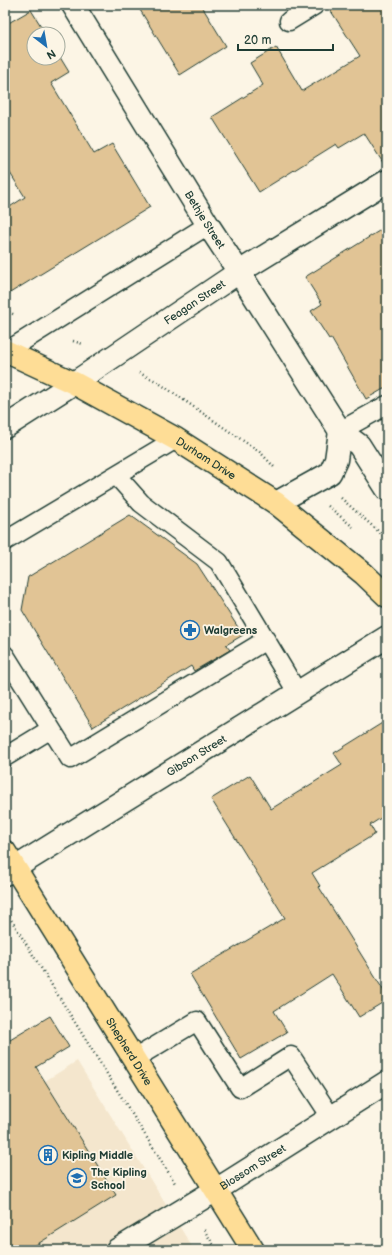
<svg xmlns="http://www.w3.org/2000/svg" width="392" height="1255" viewBox="0 0 392 1255" font-family="'Balsamiq Sans',sans-serif">
<rect width="100%" height="100%" fill="#fcf5e5"/>
<filter id="ink" filterUnits="userSpaceOnUse"><feTurbulence type="fractalNoise" baseFrequency=".025" numOctaves="2"/><feDisplacementMap in="SourceGraphic" scale="8" xChannelSelector="R" yChannelSelector="G"/><feConvolveMatrix kernelMatrix="1 2 1 2 8 2 1 2 1" color-interpolation-filters="sRGB"/></filter>
<g filter="url(#ink)">
<path fill="#f4e6cd" d="M 77,1061 L 194,1250 L 5,1250 L 5,1106 Z"/>
<path fill="#e1c495" stroke="#1f3d34" d="M 137,5 L 201,5 L 226,46 L 180,75 Z
M 327,5 L 387,5 L 387,169 L 364,133 L 339,148 L 336,144 L 259,192 L 212,117 L 263,85 L 250,63 L 276,47 L 302,91 L 360,56 Z
M 31,10 L 46,34 L 34,34 L 34,58 L 58,58 L 58,54 L 69,72 L 51,83 L 94,154 L 112,144 L 150,207 L 5,296 L 5,210 L 25,197 L 5,165 L 5,25 Z
M 387,226 L 387,387 L 366,399 L 331,338 L 329,339 L 311,311 L 322,304 L 305,277 Z
M 130,515 L 197,564 L 243,635 L 226,645 L 230,650 L 194,671 L 191,666 L 93,727 L 22,610 L 28,577 Z
M 387,720 L 387,814 L 370,825 L 375,834 L 312,873 L 320,886 L 319,887 L 387,996 L 387,1000 L 359,1017 L 332,974 L 274,1011 L 287,1032 L 241,1059 L 190,974 L 285,918 L 211,799 L 250,775 L 271,809 L 342,765 L 334,753 Z
M 50,1016 L 69,1047 L 36,1067 L 116,1195 L 28,1250 L 5,1250 L 5,1043 Z"/>
<g fill="none" stroke-linecap="round" stroke-linejoin="round">
<defs>
<path id="lane" d="M 289,21 L 315,5
M 7,351 L 208,225
M 340,431 L 387,405
M 116,475 L 141,503 L 219,562 L 297,692
M 5,541 L 176,439
M 5,655 L 70,759 L 266,640
M 5,757 L 51,729
M 134,1059 L 197,1021 L 240,1088 L 291,1056 L 331,1117"/>
<g id="street">
<path id="s1" d="M 73,5 L 208,225 L 239,272 L 340,431 L 359,445 L 387,489"/>
<path d="M 276,503 L 330,473 L 336,460 L 340,431"/>
<path id="s2" d="M 5,874 L 387,637"/>
<path id="s3" d="M 117,1250 L 216,1190 L 387,1082"/>
</g>
<g id="secondary">
<path id="s4" d="M 5,427 L 74,383 L 239,272 L 387,181"/>
</g>
<g id="primary">
<path id="s5" d="M 5,351 L 74,383 L 176,439 L 276,503 L 364,574 L 387,596"/>
<path id="s6" d="M 5,852 L 253,1250"/>
</g>
</defs>
<use href="#lane" stroke="#1f3d34" stroke-width="21"/>
<use href="#street" stroke="#1f3d34" stroke-width="25"/>
<use href="#secondary" stroke="#1f3d34" stroke-width="25"/>
<use href="#primary" stroke="#1f3d34" stroke-width="25"/>
<path stroke="#1f3d34" stroke-width="2.5" stroke-dasharray="1 3" stroke-linecap="butt" d="M 5,310 L 15,315
M 73,341 L 83,344
M 139,373 L 156,381 L 261,453 L 274,467
M 341,498 L 387,539
M 328,506 L 353,527
M 5,910 L 175,1183
M 204,1230 L 217,1250"/>
<use href="#lane" stroke="#fcf5e5" stroke-width="18"/>
<use href="#street" stroke="#fcf5e5" stroke-width="22"/>
<use href="#secondary" stroke="#fcf5e5" stroke-width="22"/>
<use href="#primary" stroke="#fedd96" stroke-width="22"/>
</g>
</g>
<defs>
<symbol id="pharmacy-ring" viewBox="-11 -11 22 22"><circle r="9.5" fill="#fcf5e5" stroke="#1f6fb2" stroke-width="1.5"/><path d="M-2-6h4v4h4v4h-4v4h-4v-4h-4v-4h4Z" fill="#1f6fb2"/></symbol>
<symbol id="building-ring" viewBox="-11 -11 22 22"><circle r="9.5" fill="#fcf5e5" stroke="#1f6fb2" stroke-width="1.5"/><path d="M-4-6H4V6H1V3H-1V6H-4ZM-2.5-4.3h1.7v1.8h-1.7ZM.8-4.3h1.7v1.8H.8ZM-2.5-1h1.7V.8h-1.7ZM.8-1h1.7V.8H.8Z" fill="#1f6fb2"/></symbol>
<symbol id="school-ring" viewBox="-11 -11 22 22"><circle r="9.5" fill="#fcf5e5" stroke="#1f6fb2" stroke-width="1.5"/><path d="M0-5L7-2L0 1L-7-2ZM-4 1L0 2.5L4 1V4Q0 6-4 4Z" fill="#1f6fb2"/></symbol>
</defs>
<g fill-rule="evenodd">
<use href="#pharmacy-ring" x="179" y="619" width="22" height="22"/>
<use href="#building-ring" x="37" y="1144" width="22" height="22"/>
<use href="#school-ring" x="66" y="1167" width="22" height="22"/>
</g>
<g text-anchor="middle" stroke-width="3.5" stroke-linejoin="round" paint-order="stroke">
<g font-size="11" fill="#1f3d34" stroke="#fcf5e5">
<text dy="4" stroke="none"><textPath href="#s1" startOffset="252">Bethje Street</textPath></text>
<text dy="4" stroke="none"><textPath href="#s4" startOffset="227">Feagan Street</textPath></text>
<text dy="4" stroke="none"><textPath href="#s5" startOffset="228">Durham Drive</textPath></text>
<text dy="4" stroke="none"><textPath href="#s2" startOffset="225">Gibson Street</textPath></text>
<text dy="4" stroke="none"><textPath href="#s6" startOffset="235">Shepherd Drive</textPath></text>
<text dy="4" stroke="none"><textPath href="#s3" startOffset="159">Blossom Street</textPath></text>
</g>
<g font-size="11" font-weight="bold" fill="#1f3d34" stroke="#fcf5e5" text-anchor="start">
<text x="204" y="634">Walgreens</text>
<text x="62" y="1159">Kipling Middle</text>
<text x="91" y="1176">The Kipling<tspan x="91" dy="13">School</tspan></text>
</g>
</g>
<rect width="392" height="1255" fill="none" stroke="#fcf5e5" stroke-width="20"/>
<rect x="10" y="10" width="372" height="1235" fill="none" stroke="#1f3d34" stroke-width="1.5" filter="url(#ink)"/>
<g transform="translate(46 46) rotate(149)"><circle r="19" fill="#fcf5e5" stroke="#a4ab9e"/>
<path d="M0-3L7 15L0 10L-7 15Z" fill="#1f6fb2"/>
<text y="-6" font-size="11" font-weight="bold" text-anchor="middle" fill="#1f3d34">N</text>
</g>
<path d="M238 44v6h95v-6" fill="none" stroke="#1f3d34" stroke-width="2"/>
<text x="244" y="44" font-size="12" fill="#1f3d34" stroke="#fcf5e5" stroke-width="3" paint-order="stroke">20 m</text>
</svg>
